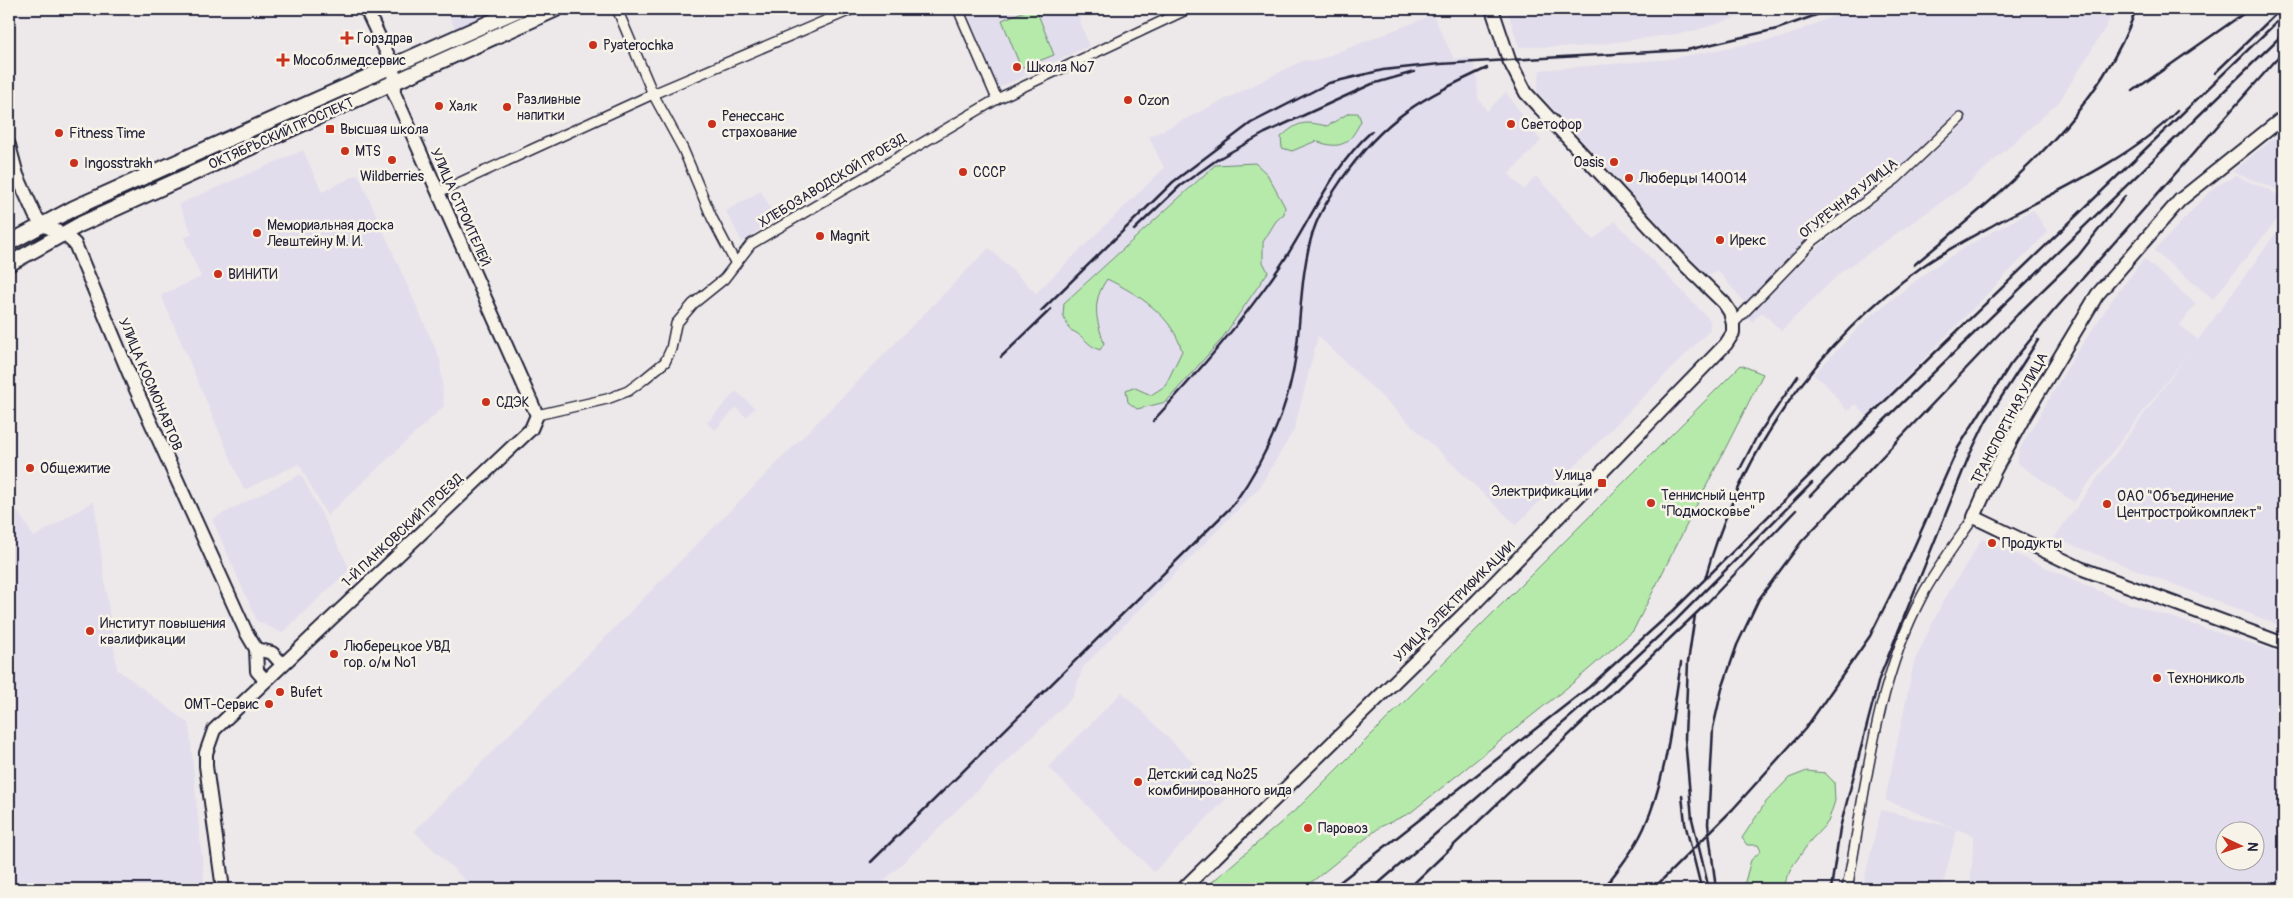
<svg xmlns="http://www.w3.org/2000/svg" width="2293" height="898" viewBox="0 0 2293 898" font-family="Pangolin,sans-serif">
<rect width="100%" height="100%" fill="#ede9ea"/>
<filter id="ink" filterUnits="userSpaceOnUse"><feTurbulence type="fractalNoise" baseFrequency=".02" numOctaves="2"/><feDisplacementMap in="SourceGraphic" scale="10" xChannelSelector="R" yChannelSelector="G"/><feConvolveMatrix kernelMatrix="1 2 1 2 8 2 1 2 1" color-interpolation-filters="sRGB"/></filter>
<g filter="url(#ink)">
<path fill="#e1ddec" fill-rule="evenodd" d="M 446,9 L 503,9 L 455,29 Z
M 966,9 L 1076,9 L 1089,46 L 998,88 Z
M 1507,9 L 1763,9 L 1691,32 L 1579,47 L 1519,47 Z
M 1850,9 L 2114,9 L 2107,25 L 2059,102 L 1969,183 L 1840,273 L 1781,331 L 1762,312 L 1752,322 L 1746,317 L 1816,249 L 1900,184 L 1965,123 L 1956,114 L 1898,172 L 1807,238 L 1746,304 L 1717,270 L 1707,277 L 1537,91 L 1540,70 L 1669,59 L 1784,37 Z
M 1433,15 L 1454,59 L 1471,58 L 1477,73 L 1478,98 L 1487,111 L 1506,92 L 1541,141 L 1509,174 L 1524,190 L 1536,176 L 1593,240 L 1615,221 L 1710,320 L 1710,330 L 1516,525 L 1318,336 L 1294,430 L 1259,488 L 1083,667 L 1073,697 L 876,889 L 456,889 L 465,880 L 414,831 L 989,248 L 1036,293 L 1164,168 L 1149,137 L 1304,60 L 1315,61 Z
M 2284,130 L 2284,192 L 2232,172 Z
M 303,150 L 322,192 L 358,174 L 440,359 L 444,406 L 327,516 L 299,464 L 244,490 L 161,295 L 201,277 L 184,238 L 192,234 L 179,204 Z
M 2235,176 L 2270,190 L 2284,200 L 2284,211 L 2213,299 L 2154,251 L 2214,187 Z
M 761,191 L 776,218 L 742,242 L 726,211 Z
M 2033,210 L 2048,232 L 1867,417 L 1856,404 L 1847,411 L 1825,383 L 1813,375 L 1868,318 L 1931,269 L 1970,244 Z
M 2284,222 L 2284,627 L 2054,538 L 2192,348 L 2074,502 L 2017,463 L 2019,450 L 2073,358 L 2114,297 L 2144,259 L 2196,304 L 2180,325 L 2198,340 Z
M 736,391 L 755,408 L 746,417 L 736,408 L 715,430 L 707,423 Z
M 301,474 L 350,569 L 282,633 L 257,621 L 212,519 Z
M 9,498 L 34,537 L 94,501 L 117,669 L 189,724 L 205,889 L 9,889 Z
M 1982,539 L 2124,602 L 2284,654 L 2284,889 L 1970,889 L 1974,836 L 1957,829 L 1942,889 L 1862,889 L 1881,810 L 1955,828 L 1885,800 L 1914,662 L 1942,603 ZM 2226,830 L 2256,830 L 2256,860 L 2226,860 Z
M 1122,692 L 1228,797 L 1154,872 L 1048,767 Z"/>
<path fill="#b6eaab" stroke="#6c8673" d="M 1030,9 L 1036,9 L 1054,55 L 1021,68 L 1002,20 Z
M 1349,113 L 1358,113 L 1361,121 C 1350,143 1342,151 1316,141 L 1292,151 L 1282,148 L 1281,137 C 1299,121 1304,121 1327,126 Z
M 1255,163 L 1267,174 L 1285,207 L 1284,214 L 1276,221 L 1263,242 L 1263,262 L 1268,272 L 1221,340 L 1166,402 L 1137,409 L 1128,402 L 1126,390 L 1133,387 L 1151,395 L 1165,386 L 1182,351 C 1173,316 1138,294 1107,279 C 1091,302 1096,319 1104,343 L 1100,350 C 1087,346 1083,334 1070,330 L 1063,316 L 1064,303 L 1215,165 Z
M 1741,365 L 1763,374 L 1633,631 L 1574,682 L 1410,813 L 1380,827 L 1303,889 L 1204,889 L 1299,807 Z
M 1807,771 L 1825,773 L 1834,782 L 1835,801 L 1828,822 L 1811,840 L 1791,868 L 1781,889 L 1743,889 L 1751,860 L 1761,851 L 1758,845 L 1747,845 L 1742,838 L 1766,802 L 1789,778 Z"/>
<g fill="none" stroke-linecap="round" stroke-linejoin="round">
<defs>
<path id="street" d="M 617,9 L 653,94 L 683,149 L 712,218 L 736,264
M 958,9 L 997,99
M 439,192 L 653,94 L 853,9
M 1733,324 L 1813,241 L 1896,179 L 1960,118
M 537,415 L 607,399 L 628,391 L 643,380 L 665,362 L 671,349 L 676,324 L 693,304 L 724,279 L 751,244 L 997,99 L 1188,9
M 1847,889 C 1866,790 1874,687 1922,596 C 1937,568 1956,543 1974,517"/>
<path id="secondary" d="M 2284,117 L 2180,200 L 2097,295 L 2024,417 L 1994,472 L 1974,517 L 2080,568 L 2284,644
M 9,145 L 17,175 L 35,215 L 42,225 L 64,234 L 75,244 L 133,383 L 246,632 L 256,649
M 256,649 L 257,671 L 265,680
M 256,649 L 272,653 L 282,664
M 223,889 L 206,766 L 206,753 L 214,730 L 531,429 L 537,415 L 394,93 L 393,66 L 366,9
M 1183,889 L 1477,601 L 1726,344 L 1733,333 L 1733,324 L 1730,312 L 1724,303 L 1685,265 L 1526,93 L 1509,60 L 1492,9"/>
<path id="primary" d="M 9,243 L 74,208 L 520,9
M 9,264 L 81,224 L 556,9"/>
</defs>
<use href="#street" stroke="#22223b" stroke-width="12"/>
<use href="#secondary" stroke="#22223b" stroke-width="16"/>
<use href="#primary" stroke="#22223b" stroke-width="18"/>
<use href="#street" stroke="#f7f3e8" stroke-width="9"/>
<use href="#secondary" stroke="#f7f3e8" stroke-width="12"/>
<use href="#primary" stroke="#f7f3e8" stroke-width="14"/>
<path stroke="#22223b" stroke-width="2.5" d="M 2215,73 L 2281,9
M 2133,91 L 2250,9
M 1134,230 L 1180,186 L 1218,159 L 1265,133 L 1372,84 L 1414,72
M 1914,265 C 1998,195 2099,117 2136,9
M 1041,311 L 1173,182 L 1251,123 L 1329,83 L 1383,70 L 1440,64 L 1687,50 L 1777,29 L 1833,9
M 1001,357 L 1051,309
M 1153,421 C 1199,371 1243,321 1281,265 C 1311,220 1331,168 1372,131
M 1740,469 L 1756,438 L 1798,376
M 1810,496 L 1866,438 L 2284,33
M 1705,579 C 1740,453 1817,342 1923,266 C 1946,250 1971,237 1995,224 C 2053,193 2132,158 2177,111
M 1695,615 L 1688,662 L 1685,738 L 1692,819 L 1709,889
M 1682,796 L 1685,823 L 1701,887
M 871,862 L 1233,505 C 1267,457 1291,405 1297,345 C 1301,309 1302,263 1314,229 C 1320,211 1332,194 1342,179 C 1385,117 1421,99 1487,68
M 1331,889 L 1589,687 L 1674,610 L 1857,428 L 2284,15
M 1372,889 L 1601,690 L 1675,621 L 1812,483
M 1408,889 L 1707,603 L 1796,510
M 1603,889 C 1618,870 1634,850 1644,828 C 1667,777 1672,718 1681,663
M 1653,889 L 1733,809 L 1805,729 L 1870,636 L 1910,556 L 1958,448 L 2010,365 L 2051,314 L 2284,51
M 1716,889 L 1708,824 L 1713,728 L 1722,689 L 1737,645 L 1759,599 L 1802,541 L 2018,314 L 2078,256 L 2125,196
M 1831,889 L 1840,828 L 1879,679 L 1969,456 L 1986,421 L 2038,340"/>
</g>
</g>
<g fill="#c8321e" stroke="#f7f3e8" stroke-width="2">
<path d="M344.5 30.5h5v5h5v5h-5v5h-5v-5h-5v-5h5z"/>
<circle cx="593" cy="45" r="5"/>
<path d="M280.5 52.5h5v5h5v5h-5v5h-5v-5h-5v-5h5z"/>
<circle cx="1017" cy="67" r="5"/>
<circle cx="1128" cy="100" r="5"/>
<circle cx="439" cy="106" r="5"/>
<circle cx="507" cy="107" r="5"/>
<circle cx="712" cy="124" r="5"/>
<circle cx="1511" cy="124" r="5"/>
<rect x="325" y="124" width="10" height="10" rx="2.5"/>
<circle cx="59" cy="133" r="5"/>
<circle cx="345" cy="151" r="5"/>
<circle cx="392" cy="160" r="5"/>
<circle cx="1614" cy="162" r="5"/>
<circle cx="74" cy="163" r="5"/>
<circle cx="963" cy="172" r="5"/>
<circle cx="1629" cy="178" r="5"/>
<circle cx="257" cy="233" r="5"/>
<circle cx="820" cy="236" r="5"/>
<circle cx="1720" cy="240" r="5"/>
<circle cx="218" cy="274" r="5"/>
<circle cx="486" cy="402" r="5"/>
<circle cx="30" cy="468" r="5"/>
<rect x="1597" y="478" width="10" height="10" rx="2.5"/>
<circle cx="1651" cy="503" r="5"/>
<circle cx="2107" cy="504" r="5"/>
<circle cx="1992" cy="543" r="5"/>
<circle cx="90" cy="631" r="5"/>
<circle cx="334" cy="654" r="5"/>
<circle cx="2157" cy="678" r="5"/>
<circle cx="280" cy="692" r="5"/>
<circle cx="269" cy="704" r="5"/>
<circle cx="1138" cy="782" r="5"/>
<circle cx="1308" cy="828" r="5"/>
</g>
<g text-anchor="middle" stroke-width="5" stroke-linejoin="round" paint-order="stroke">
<g font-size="14" fill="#22223b" stroke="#f7f3e8" text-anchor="start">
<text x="357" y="43">Горздрав</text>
<text x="603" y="50">Pyaterochka</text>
<text x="293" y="65">Мособлмедсервис</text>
<text x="1027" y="72">Школа №7</text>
<text x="517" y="104">Разливные<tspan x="517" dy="16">напитки</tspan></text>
<text x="1138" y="105">Ozon</text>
<text x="449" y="111">Халк</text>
<text x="722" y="121">Ренессанс<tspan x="722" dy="16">страхование</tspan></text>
<text x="1521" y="129">Светофор</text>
<text x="340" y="134">Высшая школа</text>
<text x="69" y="138">Fitness Time</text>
<text x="355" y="156">MTS</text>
<text x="1604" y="167" text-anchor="end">Oasis</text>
<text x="84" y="168">Ingosstrakh</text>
<text x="973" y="177">СССР</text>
<text x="392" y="181" text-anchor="middle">Wildberries</text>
<text x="1639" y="183">Люберцы 140014</text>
<text x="267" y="230">Мемориальная доска<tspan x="267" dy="16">Левштейну М. И.</tspan></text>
<text x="830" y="241">Magnit</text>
<text x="1730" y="245">Ирекс</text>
<text x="228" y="279">ВИНИТИ</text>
<text x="496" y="407">СДЭК</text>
<text x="40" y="473">Общежитие</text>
<text x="1592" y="480" text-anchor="end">Улица<tspan x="1592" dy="16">Электрификации</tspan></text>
<text x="1661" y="500">Теннисный центр<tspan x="1661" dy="16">"Подмосковье"</tspan></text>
<text x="2117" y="501">ОАО "Объединение<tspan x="2117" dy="16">Центростройкомплект"</tspan></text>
<text x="2002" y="548">Продукты</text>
<text x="100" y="628">Институт повышения<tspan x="100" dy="16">квалификации</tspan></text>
<text x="344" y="651">Люберецкое УВД<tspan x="344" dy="16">гор. о/м №1</tspan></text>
<text x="2167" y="683">Технониколь</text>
<text x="290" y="697">Bufet</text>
<text x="259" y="709" text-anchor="end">ОМТ-Сервис</text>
<text x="1148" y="779">Детский сад №25<tspan x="1148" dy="16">комбинированного вида</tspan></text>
<text x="1318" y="833">Паровоз</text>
</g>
<g font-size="14" fill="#22223b" stroke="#f7f3e8">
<text transform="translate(281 133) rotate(-24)" y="5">ОКТЯБРЬСКИЙ ПРОСПЕКТ</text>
<text transform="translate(832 180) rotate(-31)" y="5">ХЛЕБОЗАВОДСКОЙ ПРОЕЗД</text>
<text transform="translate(1848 198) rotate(-38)" y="5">ОГУРЕЧНАЯ УЛИЦА</text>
<text transform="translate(461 207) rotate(66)" y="5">УЛИЦА СТРОИТЕЛЕЙ</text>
<text transform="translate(151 384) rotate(67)" y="5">УЛИЦА КОСМОНАВТОВ</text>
<text transform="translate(2009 418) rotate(-62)" y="5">ТРАНСПОРТНАЯ УЛИЦА</text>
<text transform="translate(402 530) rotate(-43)" y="5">1-Й ПАНКОВСКИЙ ПРОЕЗД</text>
<text transform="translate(1454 601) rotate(-45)" y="5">УЛИЦА ЭЛЕКТРИФИКАЦИИ</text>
</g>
</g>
<rect width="2293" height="898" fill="none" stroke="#f7f3e8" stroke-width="30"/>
<rect x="15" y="15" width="2263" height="868" fill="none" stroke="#22223b" stroke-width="2" filter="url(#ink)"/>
<g transform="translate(2240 846) rotate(94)"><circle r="24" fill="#f7f3e8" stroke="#a29fa3"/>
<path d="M0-4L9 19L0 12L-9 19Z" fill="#c8321e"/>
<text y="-8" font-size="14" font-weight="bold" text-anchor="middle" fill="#22223b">N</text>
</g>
</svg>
